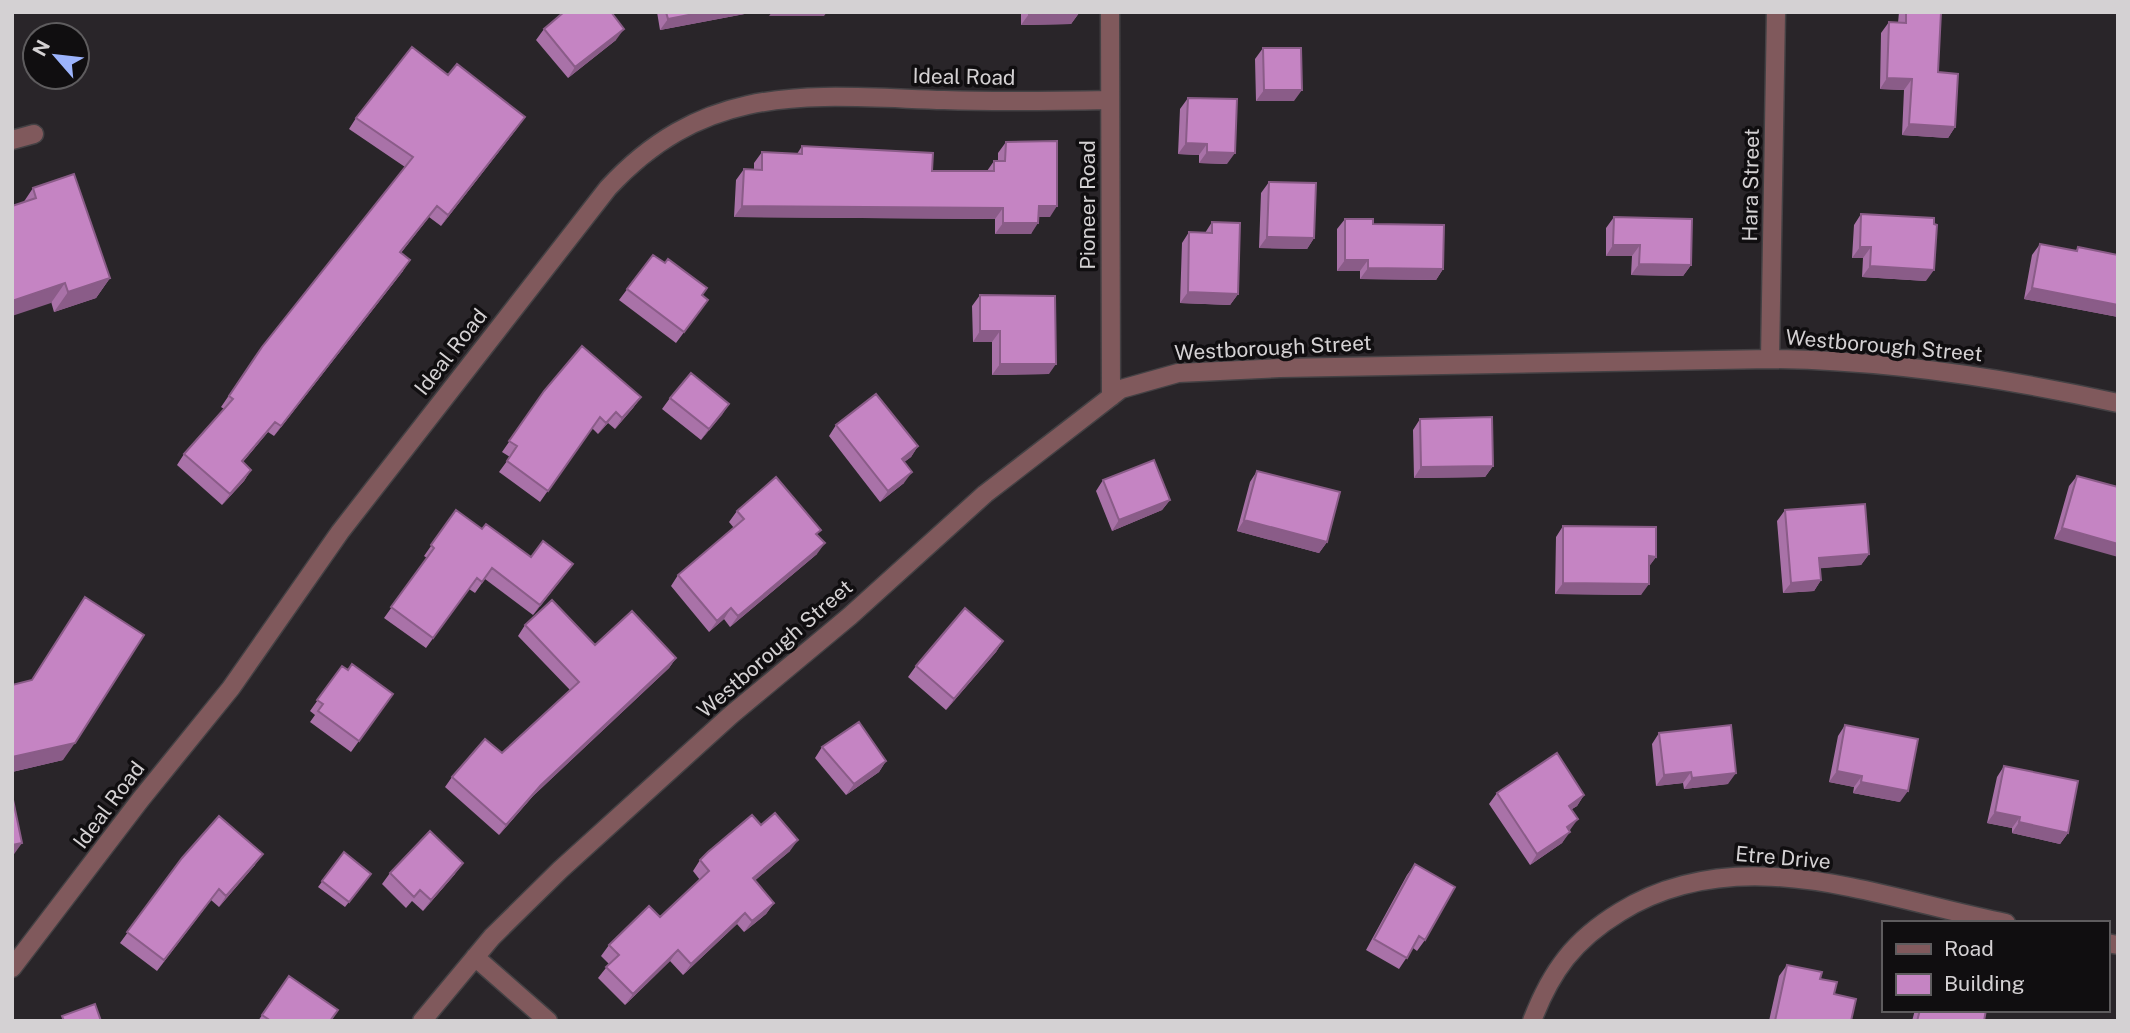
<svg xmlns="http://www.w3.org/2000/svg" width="2130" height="1033" viewBox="0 0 2130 1033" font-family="'Public Sans',sans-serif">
<rect width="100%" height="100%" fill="#292529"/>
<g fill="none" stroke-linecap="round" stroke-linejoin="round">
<defs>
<path id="minor" d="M 1110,12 L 1111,397
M 12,140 L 34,134
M 1770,359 L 1776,12
M 2107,943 L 2118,945
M 475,957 L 548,1021
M 12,968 L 141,799 L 231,688 L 340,532 L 608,188 C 708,80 811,96 944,100 C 999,102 1055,101 1110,100
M 422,1021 L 492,937 L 560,870 L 731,715 L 850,616 L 985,494 L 1121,389 L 1178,373 L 1280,368 L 1770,359 C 1887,360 2004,378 2118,403
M 1532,1021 C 1551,971 1574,940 1620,912 C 1740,838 1879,898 2006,923"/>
</defs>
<use href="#minor" stroke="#444144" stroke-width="21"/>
<use href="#minor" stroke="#80595c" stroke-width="18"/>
</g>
<path fill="#a972a8" d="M 657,12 L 755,12 L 660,30 Z
M 1021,12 L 1079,12 L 1079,13 L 1071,24 L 1021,25 Z
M 1899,12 L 1941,12 L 1938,72 L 1955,127 L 1948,138 L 1902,135 L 1904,90 L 1880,89 L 1881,33 L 1889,22 L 1898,23 Z
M 544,29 L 616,40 L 568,78 L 536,40 Z
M 1263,48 L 1294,101 L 1256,101 L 1255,59 Z
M 448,75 L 518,127 L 441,226 L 429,217 L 401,253 L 403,271 L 274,436 L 268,432 L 243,462 L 251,470 L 244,481 L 222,505 L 177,465 L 184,454 L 224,409 L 221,407 L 262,347 L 405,167 L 349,129 L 356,118 Z
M 1188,98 L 1227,164 L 1199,163 L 1199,155 L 1178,154 L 1180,109 Z
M 1006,142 L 1050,217 L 1038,217 L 1031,234 L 995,234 L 995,219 L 734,217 L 736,180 L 744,169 L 754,169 L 754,163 L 762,152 L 797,154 L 802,146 L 932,171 L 987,171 L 994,161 L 998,161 L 998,153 Z
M 1269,182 L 1314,238 L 1307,249 L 1259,248 L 1261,193 Z
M 33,188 L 110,278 L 96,298 L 54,312 L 23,203 Z
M 1861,214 L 1926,281 L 1862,277 L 1863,258 L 1852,258 L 1854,225 Z
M 1614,217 L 1691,265 L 1683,276 L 1631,275 L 1632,256 L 1606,256 L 1606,228 Z
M 1345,219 L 1373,224 L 1443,269 L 1436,280 L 1360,279 L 1360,271 L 1337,271 L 1337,229 Z
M 1212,222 L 1238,294 L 1230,305 L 1180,303 L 1182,243 L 1189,232 L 1205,233 Z
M 2040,244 L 2076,251 L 2078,247 L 2118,255 L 2118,317 L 2024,299 L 2032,255 Z
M 653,255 L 708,300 L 676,343 L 619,300 Z
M 980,295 L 1049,374 L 992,375 L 992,342 L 973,342 L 972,306 Z
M 544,391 L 641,397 L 633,408 L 615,429 L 608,423 L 598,434 L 592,428 L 540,502 L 499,472 L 510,457 L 502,452 Z
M 670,398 L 729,404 L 701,440 L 662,409 Z
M 1420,419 L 1493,466 L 1485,477 L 1414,478 L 1413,430 Z
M 836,425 L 918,446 L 911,457 L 904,462 L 904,483 L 880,502 L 829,436 Z
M 1257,471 L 1327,542 L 1319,553 L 1237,531 L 1250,482 Z
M 2077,476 L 2118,487 L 2054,539 L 2069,486 Z
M 1103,480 L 1170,500 L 1162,510 L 1112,531 L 1096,491 Z
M 456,510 L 482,529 L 531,557 L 573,564 L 533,615 L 485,579 L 475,593 L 469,589 L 426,648 L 384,618 L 427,558 L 424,556 Z
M 1785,510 L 1869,554 L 1861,565 L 1820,568 L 1821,580 L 1814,591 L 1783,593 L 1777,521 Z
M 737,511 L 817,535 L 817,554 L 730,627 L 724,619 L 709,632 L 671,586 L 678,575 L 734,528 L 729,522 Z
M 1563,526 L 1656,557 L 1649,566 L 1641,595 L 1555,594 L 1556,537 Z
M 85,597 L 63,760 L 12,772 L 12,685 L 31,681 Z
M 525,625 L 595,645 L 676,658 L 669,668 L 533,796 L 499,835 L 445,787 L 452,777 L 502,753 L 570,690 L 518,636 Z
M 1003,641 L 996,652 L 946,710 L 908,677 L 916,666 Z
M 342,666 L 393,694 L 351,752 L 310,722 L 315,715 L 310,711 Z
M 1845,725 L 1900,802 L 1853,793 L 1854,787 L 1829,782 L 1838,736 Z
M 1659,733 L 1728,784 L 1684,789 L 1683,783 L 1656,786 L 1652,744 Z
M 822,747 L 886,761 L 879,772 L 846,795 L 815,758 Z
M 2004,766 L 2068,833 L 2060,844 L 2012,833 L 2012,828 L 1987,823 L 1997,777 Z
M 1497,793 L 1584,795 L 1577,806 L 1572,809 L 1570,830 L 1562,843 L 1530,865 L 1489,804 Z
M 761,825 L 790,851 L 755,880 L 774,903 L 766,914 L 744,932 L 737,924 L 683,975 L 670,961 L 625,1005 L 598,978 L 609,964 L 601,956 L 609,945 L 660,917 L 700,880 L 693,871 L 700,860 Z
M 344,852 L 371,874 L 345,907 L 318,887 Z
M 182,858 L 255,865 L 219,907 L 211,900 L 157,971 L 120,943 Z
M 1415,864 L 1425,940 L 1417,951 L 1413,948 L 1399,969 L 1366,950 L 1407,875 Z
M 390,873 L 455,874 L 423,911 L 412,901 L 406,908 L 382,884 Z
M 1787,965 L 1820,979 L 1851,1021 L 1769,1021 L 1779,976 Z
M 289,976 L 338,1010 L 331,1021 L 258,1021 Z
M 1915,1010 L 1986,1010 L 1984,1021 L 1912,1021 Z"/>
<path fill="#8a5c88" d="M 704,12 L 755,12 L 660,30 L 668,19 Z
M 772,12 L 827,12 L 824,16 L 769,16 Z
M 1079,13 L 1071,24 L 1021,25 L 1029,14 Z
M 624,29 L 616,40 L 568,78 L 575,67 Z
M 1887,78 L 1912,79 L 1904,90 L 1880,89 Z
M 1264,90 L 1302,90 L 1294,101 L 1256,101 Z
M 525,117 L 518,127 L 441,226 L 448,215 Z
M 1909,124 L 1955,127 L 1948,138 L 1902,135 Z
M 1186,143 L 1207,144 L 1199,155 L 1178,154 Z
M 1207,152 L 1235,153 L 1227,164 L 1199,163 Z
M 437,206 L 429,217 L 392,263 L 400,252 Z
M 742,206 L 1003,208 L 995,219 L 734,217 Z
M 1039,206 L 1057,206 L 1050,217 L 1031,217 Z
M 1003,223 L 1038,223 L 1031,234 L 995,234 Z
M 1267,237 L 1314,238 L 1307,249 L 1259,248 Z
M 1613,245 L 1640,245 L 1632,256 L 1606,256 Z
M 1860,247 L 1871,247 L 1863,258 L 1852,258 Z
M 410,260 L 403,271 L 274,436 L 281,426 Z
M 1345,260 L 1368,260 L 1360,271 L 1337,271 Z
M 1639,264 L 1691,265 L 1683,276 L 1631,275 Z
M 1870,266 L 1934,270 L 1926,281 L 1862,277 Z
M 1368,268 L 1443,269 L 1436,280 L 1360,279 Z
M 110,278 L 96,298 L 54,312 L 68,292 Z
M 65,283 L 51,303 L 12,316 L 12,301 Z
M 2032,288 L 2118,305 L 2118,317 L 2024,299 Z
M 1188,292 L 1238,294 L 1230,305 L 1180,303 Z
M 980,331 L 1000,331 L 992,342 L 973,342 Z
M 1000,364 L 1056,364 L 1049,374 L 992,375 Z
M 641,397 L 633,408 L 615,429 L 622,418 Z
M 729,404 L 722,415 L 701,440 L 709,429 Z
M 616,412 L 608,423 L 598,434 L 606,423 Z
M 275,422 L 268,432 L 234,472 L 242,461 Z
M 918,446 L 911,457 L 894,470 L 902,459 Z
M 1493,466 L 1485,477 L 1414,478 L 1421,467 Z
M 251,470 L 244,481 L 222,505 L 230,494 Z
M 912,472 L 904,483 L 880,502 L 888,491 Z
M 1170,500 L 1162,510 L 1112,531 L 1119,520 Z
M 1244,520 L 1327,542 L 1319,553 L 1237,531 Z
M 2062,528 L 2118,544 L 2118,557 L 2054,539 Z
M 825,543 L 817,554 L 730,627 L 738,616 Z
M 1869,554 L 1861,565 L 1812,569 L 1819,558 Z
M 1649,556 L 1656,557 L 1648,568 Z
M 573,564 L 565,575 L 533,615 L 540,605 Z
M 1821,580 L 1814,591 L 1783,593 L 1791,583 Z
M 1563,583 L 1649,584 L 1641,595 L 1555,594 Z
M 731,608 L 724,619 L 709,632 L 717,621 Z
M 1003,641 L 996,652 L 946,710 L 954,699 Z
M 676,658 L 669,668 L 533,796 L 499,835 L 506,825 L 541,785 Z
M 75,743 L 63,760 L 12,772 L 12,757 Z
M 886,761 L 879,772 L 846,795 L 854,784 Z
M 1837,771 L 1862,776 L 1854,787 L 1829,782 Z
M 1691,772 L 1683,783 L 1656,786 L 1664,775 Z
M 1736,773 L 1728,784 L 1684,789 L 1692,778 Z
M 1861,782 L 1908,791 L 1900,802 L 1853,793 Z
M 1584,795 L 1577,806 L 1561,816 L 1569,806 Z
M 1995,812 L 2020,817 L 2012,828 L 1987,823 Z
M 1578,819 L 1570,830 L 1559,838 L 1567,827 Z
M 2019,822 L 2068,833 L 2060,844 L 2012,833 Z
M 1570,832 L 1562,843 L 1530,865 L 1537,854 Z
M 798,840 L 790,851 L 745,889 L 753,878 Z
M 22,843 L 12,857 L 12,845 Z
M 263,854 L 255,865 L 219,907 L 226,896 Z
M 463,863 L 455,874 L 423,911 L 431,900 Z
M 774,903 L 766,914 L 744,932 L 752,921 Z
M 745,913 L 737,924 L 683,975 L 691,964 Z
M 678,950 L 670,961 L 625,1005 L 633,994 Z"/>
<path fill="#c584c3" stroke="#8a5c88" stroke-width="2" d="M 564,12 L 611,12 L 624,29 L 575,67 L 544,29 Z
M 666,12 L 704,12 L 668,19 Z
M 1029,12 L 1079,12 L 1079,13 L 1029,14 Z
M 1906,12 L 1941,12 L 1938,72 L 1958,74 L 1955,127 L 1909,124 L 1912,79 L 1887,78 L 1889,22 L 1906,23 Z
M 412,47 L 448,75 L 457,64 L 525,117 L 448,215 L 437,206 L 400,252 L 410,260 L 281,426 L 275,422 L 242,461 L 251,470 L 230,494 L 184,454 L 233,399 L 229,396 L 262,347 L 413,157 L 356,118 Z
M 1263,48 L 1301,48 L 1302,90 L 1264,90 Z
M 1188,98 L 1237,99 L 1235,153 L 1207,152 L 1207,144 L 1186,143 Z
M 1057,141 L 1057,206 L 1039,206 L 1038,223 L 1003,223 L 1003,208 L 742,206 L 744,169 L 762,170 L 762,152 L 802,154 L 802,146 L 933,153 L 932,171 L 994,171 L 994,161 L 1005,161 L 1006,142 Z
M 74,174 L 110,278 L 68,292 L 65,283 L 12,301 L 12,206 L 36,198 L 33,188 Z
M 1269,182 L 1316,183 L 1314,238 L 1267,237 Z
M 1861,214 L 1934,218 L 1934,224 L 1937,225 L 1934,270 L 1870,266 L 1871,247 L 1860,247 Z
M 1614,217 L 1692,219 L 1691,265 L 1639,264 L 1640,245 L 1613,245 Z
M 1345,219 L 1373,219 L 1373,224 L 1444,225 L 1443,269 L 1368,268 L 1368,260 L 1345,260 Z
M 1212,222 L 1240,223 L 1238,294 L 1188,292 L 1189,232 L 1212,233 Z
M 2040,244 L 2077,251 L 2078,247 L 2118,255 L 2118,305 L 2032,288 Z
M 653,255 L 665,263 L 668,259 L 707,288 L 702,295 L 708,300 L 684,332 L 627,289 Z
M 980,295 L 1055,296 L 1056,364 L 1000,364 L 1000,331 L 980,331 Z
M 582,346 L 641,397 L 622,418 L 616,412 L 606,423 L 600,417 L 548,491 L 507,461 L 517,446 L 509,441 L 544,391 Z
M 691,373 L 729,404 L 709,429 L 670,398 Z
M 876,394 L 918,446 L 902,459 L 912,472 L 888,491 L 836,425 Z
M 1492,417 L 1493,466 L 1421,467 L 1420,419 Z
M 1154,460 L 1170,500 L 1119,520 L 1103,480 Z
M 1257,471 L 1340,492 L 1327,542 L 1244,520 Z
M 2077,476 L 2118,487 L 2118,544 L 2062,528 Z
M 776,477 L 821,530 L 816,534 L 825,543 L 738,616 L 731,608 L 717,621 L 678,575 L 744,519 L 737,511 Z
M 1865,504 L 1869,554 L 1819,558 L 1821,580 L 1791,583 L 1785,510 Z
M 456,510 L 482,529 L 486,524 L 531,557 L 543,541 L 573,564 L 540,605 L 492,568 L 482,582 L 477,578 L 433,638 L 391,607 L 434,548 L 431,545 Z
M 1563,526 L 1656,527 L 1656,557 L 1649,556 L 1649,584 L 1563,583 Z
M 85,597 L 144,635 L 75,743 L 12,757 L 12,685 L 32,680 Z
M 552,600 L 595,645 L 632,611 L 676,658 L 541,785 L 506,825 L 452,777 L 485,739 L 502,753 L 579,682 L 525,625 Z
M 965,608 L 1003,641 L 954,699 L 916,666 Z
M 352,664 L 393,694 L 359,741 L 318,711 L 323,704 L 317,700 L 342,666 L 348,670 Z
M 859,722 L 886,761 L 854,784 L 822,747 Z
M 1731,725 L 1736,773 L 1692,778 L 1691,772 L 1664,775 L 1659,733 Z
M 1845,725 L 1918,739 L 1908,791 L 1861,782 L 1862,776 L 1837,771 Z
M 1557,753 L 1584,795 L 1569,806 L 1578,819 L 1567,827 L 1570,832 L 1537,854 L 1497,793 Z
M 2004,766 L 2078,781 L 2068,833 L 2019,822 L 2020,817 L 1995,812 Z
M 12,795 L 22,843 L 12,845 Z
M 775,813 L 798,840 L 753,878 L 774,903 L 752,921 L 745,913 L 691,964 L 678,950 L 633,994 L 606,967 L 619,955 L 609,945 L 649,906 L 660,917 L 709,871 L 700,860 L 708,852 L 752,815 L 761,825 Z
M 219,816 L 263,854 L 226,896 L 219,889 L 164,960 L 127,932 L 182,858 Z
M 430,831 L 463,863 L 431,900 L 420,890 L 414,897 L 390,873 Z
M 344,852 L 371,874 L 349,902 L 322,881 Z
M 1415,864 L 1455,887 L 1425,940 L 1419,936 L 1407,958 L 1374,939 Z
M 1787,965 L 1822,972 L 1820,979 L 1837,982 L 1834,994 L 1856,999 L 1851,1021 L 1775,1021 Z
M 289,976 L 338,1010 L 330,1021 L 271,1021 L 262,1015 Z
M 95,1004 L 101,1021 L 64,1021 L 62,1016 Z
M 1920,1010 L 1986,1010 L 1984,1021 L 1917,1021 Z"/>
<g text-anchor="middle" stroke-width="7" stroke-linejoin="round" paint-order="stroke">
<g font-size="21" fill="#d4d1d3" stroke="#100e10">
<text transform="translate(964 77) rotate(1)" y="7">Ideal Road</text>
<text transform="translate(1751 185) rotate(-89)" y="7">Hara Street</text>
<text transform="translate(1088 205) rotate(-90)" y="7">Pioneer Road</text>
<text transform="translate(1884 346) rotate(5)" y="7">Westborough Street</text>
<text transform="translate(1273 348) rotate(-3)" y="7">Westborough Street</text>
<text transform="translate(451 352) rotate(-52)" y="7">Ideal Road</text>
<text transform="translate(775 649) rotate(-41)" y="7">Westborough Street</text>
<text transform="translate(109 805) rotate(-53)" y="7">Ideal Road</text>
<text transform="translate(1783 858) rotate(5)" y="7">Etre Drive</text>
</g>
</g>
<rect width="2130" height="1033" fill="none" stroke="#d4d1d3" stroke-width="28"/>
<rect x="1882" y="921" width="228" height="91" fill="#100e10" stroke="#5e5c5e" stroke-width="2"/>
<rect x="1896" y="944" width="35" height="10" fill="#80595c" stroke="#5e5c5e" stroke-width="2"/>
<text x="1944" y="956" font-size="21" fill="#d4d1d3">Road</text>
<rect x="1896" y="974" width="35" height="21" fill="#c584c3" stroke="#5e5c5e" stroke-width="2"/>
<text x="1944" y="991" font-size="21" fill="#d4d1d3">Building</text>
<g transform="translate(56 56) rotate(298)"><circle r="33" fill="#100e10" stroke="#5e5c5e" stroke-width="2"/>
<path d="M0-5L12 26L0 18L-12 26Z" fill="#9cb4fd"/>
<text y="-10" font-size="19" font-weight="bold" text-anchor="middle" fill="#d4d1d3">N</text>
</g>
</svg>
